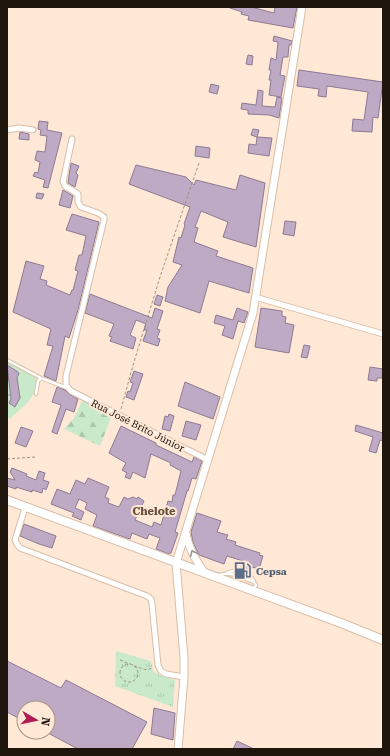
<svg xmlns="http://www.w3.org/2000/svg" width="390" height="756" viewBox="0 0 390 756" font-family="'Roboto Serif',serif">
<defs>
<pattern id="forest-firs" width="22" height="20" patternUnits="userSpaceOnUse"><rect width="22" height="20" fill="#c8eacb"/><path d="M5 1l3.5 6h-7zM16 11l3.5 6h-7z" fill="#abc8ad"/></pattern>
<pattern id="park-tufts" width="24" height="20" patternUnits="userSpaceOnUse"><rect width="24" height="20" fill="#c8eacb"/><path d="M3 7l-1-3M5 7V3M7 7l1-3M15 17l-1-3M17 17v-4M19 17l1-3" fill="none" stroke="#abc8ad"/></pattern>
</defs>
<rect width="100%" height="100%" fill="#ffe8d6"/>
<path fill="#c8eacb" d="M 9,361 L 31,373 L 36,378 C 37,399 24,405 10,419 L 7,417 L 7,363 Z"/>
<path fill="url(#forest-firs)" d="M 83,399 L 106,410 L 103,414 L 111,418 L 100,446 L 64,429 L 74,418 Z"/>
<path fill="url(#park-tufts)" d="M 116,651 L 151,661 L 153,671 L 161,676 L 175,680 L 173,707 L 115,686 Z"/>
<path fill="#bfaac5" stroke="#8d7a93" d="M 230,7 L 251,7 L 274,13 L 275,7 L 297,7 L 293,28 L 248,20 L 249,16 L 241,14 L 242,12 L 230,8 Z
M 274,36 L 292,41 L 291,45 L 289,45 L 288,57 L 283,57 L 280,75 L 285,76 L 281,97 L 269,95 L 271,80 L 269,80 L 271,70 L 269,70 L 271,58 L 276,60 L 278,42 L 273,41 Z
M 248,55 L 253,56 L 252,65 L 246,64 Z
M 299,70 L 383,82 L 378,118 L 373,117 L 372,132 L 352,131 L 353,119 L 364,120 L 368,92 L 327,86 L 326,97 L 318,96 L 319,89 L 297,86 Z
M 211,84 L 219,86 L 217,94 L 209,92 Z
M 258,90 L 263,91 L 262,106 L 275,107 L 277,97 L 282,98 L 279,118 L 269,115 L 248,114 L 248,110 L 241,109 L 242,103 L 256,105 Z
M 39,121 L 48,122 L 47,130 L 62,133 L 48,188 L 43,187 L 45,180 L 33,176 L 35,172 L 38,173 L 40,162 L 35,160 L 37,151 L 45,152 L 47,136 L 40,135 L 41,130 L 38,129 Z
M 253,129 L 259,130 L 257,137 L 251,135 Z
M 20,132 L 29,134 L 29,140 L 19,139 Z
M 257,137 L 272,138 L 269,156 L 248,153 L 249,144 L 256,145 Z
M 196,146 L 210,148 L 209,158 L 195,156 Z
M 71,163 L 79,166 L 76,173 L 78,175 L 75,187 L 68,183 Z
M 136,165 L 186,177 L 194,185 L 196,180 L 236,190 L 240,175 L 265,183 L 256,247 L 223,237 L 228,222 L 201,211 L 195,227 L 198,228 L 194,242 L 218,251 L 216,256 L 253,268 L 249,293 L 209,281 L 200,313 L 165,301 L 168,287 L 182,265 L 173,262 L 179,237 L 181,238 L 185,225 L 184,224 L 190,207 L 129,184 Z
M 63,190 L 73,196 L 70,208 L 59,205 Z
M 37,193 L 44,194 L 42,199 L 36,198 Z
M 72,214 L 99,222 L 78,310 L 69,338 L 65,336 L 56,381 L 44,376 L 53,346 L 47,345 L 51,329 L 13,312 L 26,261 L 44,266 L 40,279 L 47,281 L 46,285 L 70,295 L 72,290 L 73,290 L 78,271 L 75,270 L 79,255 L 82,255 L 86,236 L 66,230 Z
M 285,221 L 296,222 L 294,236 L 283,234 Z
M 90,294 L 152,318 L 155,308 L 163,311 L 157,329 L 160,330 L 157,338 L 160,339 L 158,346 L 143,341 L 147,330 L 144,330 L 146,324 L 136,320 L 130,335 L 136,338 L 133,349 L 110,341 L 112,337 L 109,336 L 114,324 L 85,313 Z
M 157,295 L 163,297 L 160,306 L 154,304 Z
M 237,308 L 248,312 L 244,323 L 238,321 L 233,339 L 222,335 L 225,326 L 214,323 L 216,315 L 233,320 Z
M 261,308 L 282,311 L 282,316 L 286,317 L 285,323 L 294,325 L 289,353 L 255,347 Z
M 304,345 L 310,346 L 307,358 L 301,357 Z
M 7,365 L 18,372 L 19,374 L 17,377 L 20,398 L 15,407 L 9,403 L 11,399 Z
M 370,367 L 383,369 L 383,378 L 377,378 L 377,381 L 368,380 Z
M 134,371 L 143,374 L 134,400 L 126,397 L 128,391 L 130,392 L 133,383 L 130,382 Z
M 185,382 L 220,397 L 213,419 L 178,406 Z
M 57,387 L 65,390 L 69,394 L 78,399 L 74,412 L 66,409 L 57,434 L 52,432 L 61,405 L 52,402 Z
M 169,414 L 174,416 L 170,431 L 162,429 L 165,416 L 168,417 Z
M 186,421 L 201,425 L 196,440 L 182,436 Z
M 356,425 L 383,433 L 383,441 L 380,440 L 376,453 L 369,451 L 373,437 L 355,431 Z
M 121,426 L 156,443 L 156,445 L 192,462 L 194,457 L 202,461 L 196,479 L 192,478 L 188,491 L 187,491 L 175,532 L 178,533 L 171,553 L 169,554 L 156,549 L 160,538 L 149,534 L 147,539 L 132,533 L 130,539 L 93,526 L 97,515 L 85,509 L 87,503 L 79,499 L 75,508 L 84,512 L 81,520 L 72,516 L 74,513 L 51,504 L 57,489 L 70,494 L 76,480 L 85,484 L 88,478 L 109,487 L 105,497 L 109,499 L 108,503 L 119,507 L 124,497 L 128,499 L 133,497 L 137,499 L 138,497 L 144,501 L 135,520 L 152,527 L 154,522 L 161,525 L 168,501 L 172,502 L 173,495 L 175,495 L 181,471 L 170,465 L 171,463 L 151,454 L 145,478 L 133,472 L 130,479 L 125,477 L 127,473 L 122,470 L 126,463 L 109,453 Z
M 21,427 L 33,431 L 26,447 L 15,443 Z
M 12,468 L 27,474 L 26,476 L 36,480 L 39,471 L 45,473 L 43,480 L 49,482 L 46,490 L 43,488 L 42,493 L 32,490 L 32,492 L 16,487 L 16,489 L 7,486 L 7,478 L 15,480 L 10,472 Z
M 197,513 L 221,521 L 217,532 L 228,535 L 226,539 L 236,542 L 235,545 L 260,553 L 259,555 L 263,556 L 259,569 L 252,567 L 250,574 L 236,569 L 240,570 L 243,561 L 227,556 L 224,564 L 199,555 L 193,542 L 191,532 Z
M 24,524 L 56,536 L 52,548 L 39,544 L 20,536 Z
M 7,661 L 61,688 L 66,680 L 147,722 L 132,749 L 78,749 L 48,733 L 48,708 L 24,708 L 24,721 L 7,712 Z
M 154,708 L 175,713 L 173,740 L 151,734 Z
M 237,741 L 254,749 L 233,749 Z"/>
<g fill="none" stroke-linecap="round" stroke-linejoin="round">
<defs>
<path id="lane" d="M 7,360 L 41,378 L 67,388
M 36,394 L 38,381 L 41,378
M 227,573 L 232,571 L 252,578 L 254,581
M 220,575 C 231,571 243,578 254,582 L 256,585 L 254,589"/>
<path id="street" d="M 7,130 L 19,128 L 33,130
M 72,139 L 63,182 L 65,186 L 78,194 L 78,202 L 81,207 L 98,213 L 104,217 L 104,220 L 66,376 L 66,385 L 71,391 L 208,460
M 255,297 L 383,334
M 25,508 L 15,540 L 17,544 L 20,548 L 147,596 L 151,599 L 152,604 L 158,665 L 161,671 L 166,674 L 184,677"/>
<path id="secondary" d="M 186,533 C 188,548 196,561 205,573
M 178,749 L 184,677 L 184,658 L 176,563 L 253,313 L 302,7"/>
<path id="primary" d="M 7,500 L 341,623 L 383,640"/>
</defs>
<use href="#lane" stroke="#d9bea7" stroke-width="4.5"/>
<use href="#street" stroke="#d9bea7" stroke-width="7"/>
<use href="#secondary" stroke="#d9bea7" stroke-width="9"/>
<use href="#primary" stroke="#d9bea7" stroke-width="10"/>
<path stroke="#a08f82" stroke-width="1" stroke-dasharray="3 2" stroke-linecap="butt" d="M 7,380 L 8,380
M 7,395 L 10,395
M 121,409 L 134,362 L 160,277 L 199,163
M 7,459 L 35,457
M 120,660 L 130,664
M120 673a9 9 0 1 1 18 0a9 9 0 1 1-18 0Z
M 134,666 L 147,670 L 152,668"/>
<use href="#lane" stroke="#fff" stroke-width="2.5"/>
<use href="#street" stroke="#fff" stroke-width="5"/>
<use href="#secondary" stroke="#fff" stroke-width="7"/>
<use href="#primary" stroke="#fff" stroke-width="8"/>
</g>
<defs><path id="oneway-chevron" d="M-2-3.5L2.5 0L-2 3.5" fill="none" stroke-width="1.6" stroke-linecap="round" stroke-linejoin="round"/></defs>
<use stroke="#9a9693" href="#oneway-chevron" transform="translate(193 553) rotate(-115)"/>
<defs>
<symbol id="fuel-bare" viewBox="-9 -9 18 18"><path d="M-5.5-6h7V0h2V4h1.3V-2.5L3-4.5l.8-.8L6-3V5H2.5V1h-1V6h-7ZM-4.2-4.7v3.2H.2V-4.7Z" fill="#5c6f8a" stroke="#ffe8d6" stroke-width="2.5" paint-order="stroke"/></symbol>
</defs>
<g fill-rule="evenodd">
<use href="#fuel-bare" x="230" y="558" width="25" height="25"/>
</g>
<g text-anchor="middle" stroke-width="4" stroke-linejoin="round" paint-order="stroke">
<g font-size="10" fill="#1f160e" stroke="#ffe8d6">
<text transform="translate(138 425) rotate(27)" y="4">Rua José Brito Júnior</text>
</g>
<g font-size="10" font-weight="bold" fill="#4e5e75" stroke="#ffe8d6" text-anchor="start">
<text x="256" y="575">Cepsa</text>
</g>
<g font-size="11" font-weight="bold" fill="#644d39" stroke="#ffe8d6">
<text x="154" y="515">Chelote</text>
</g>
</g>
<rect width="390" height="756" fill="none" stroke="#1f160e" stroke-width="16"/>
<g transform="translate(36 720) rotate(99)"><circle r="19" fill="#ffe8d6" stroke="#a59486"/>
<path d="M0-3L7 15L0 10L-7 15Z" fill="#ae1e54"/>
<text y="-6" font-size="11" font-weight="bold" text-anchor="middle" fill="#1f160e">N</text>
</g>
</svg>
